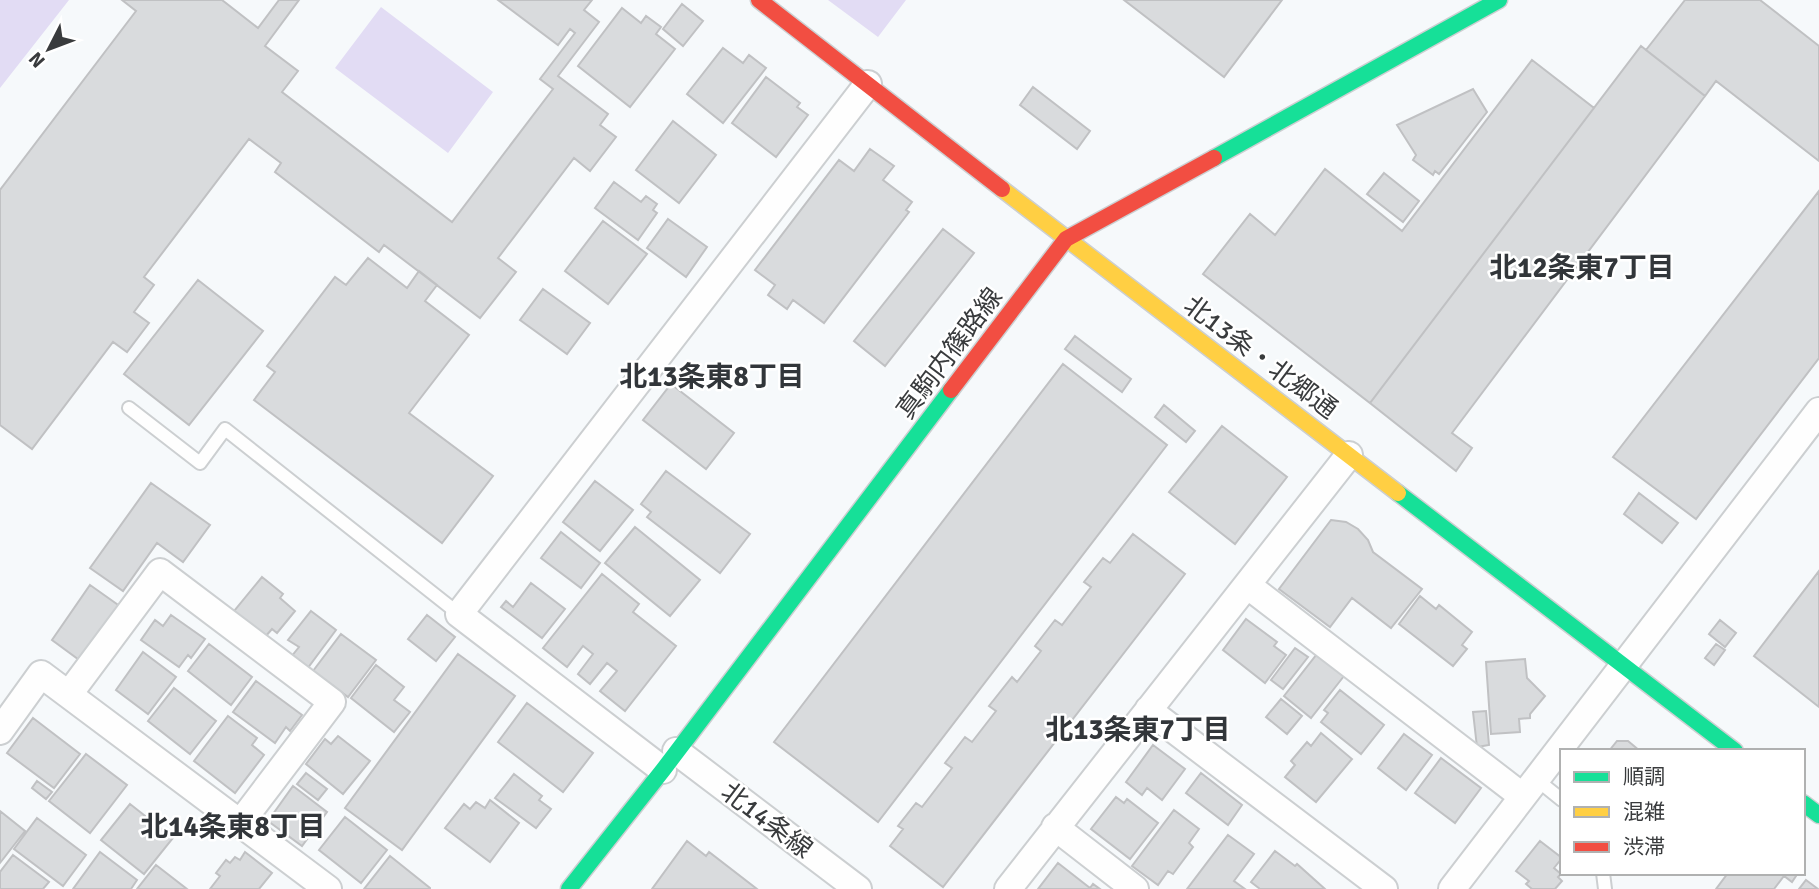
<svg xmlns="http://www.w3.org/2000/svg" width="1819" height="889" viewBox="0 0 1819 889" font-family="Signika,'Noto Sans JP',sans-serif">
<rect width="100%" height="100%" fill="#f6f9fb"/>
<path fill="#e2dcf4" d="M 0,0 L 69,0 L 0,88 Z
M 828,0 L 906,0 L 878,37 Z
M 381,7 L 493,92 L 448,153 L 335,68 Z"/>
<path fill="#d9dbdd" stroke="#c0c1c3" stroke-width="2" d="M 122,0 L 222,0 L 258,28 L 279,0 L 299,0 L 265,46 L 298,71 L 282,92 L 452,222 L 553,89 L 540,79 L 575,33 L 570,29 L 558,45 L 498,0 L 592,0 L 584,10 L 599,22 L 558,76 L 608,114 L 600,125 L 616,137 L 590,171 L 574,158 L 498,258 L 516,272 L 480,318 L 384,245 L 379,252 L 275,172 L 281,163 L 249,139 L 144,277 L 154,285 L 134,312 L 149,323 L 127,352 L 113,342 L 32,449 L 0,425 L 0,190 L 136,11 Z
M 1124,0 L 1282,0 L 1224,77 Z
M 1685,0 L 1760,0 L 1819,46 L 1819,161 L 1716,81 L 1705,96 L 1646,50 Z
M 682,4 L 703,21 L 683,46 L 663,29 Z
M 622,8 L 641,23 L 646,16 L 661,27 L 656,34 L 675,49 L 630,107 L 578,66 Z
M 1641,46 L 1705,96 L 1452,433 L 1472,448 L 1456,471 L 1370,403 Z
M 723,48 L 743,63 L 749,55 L 766,68 L 723,123 L 687,94 Z
M 1532,60 L 1594,108 L 1370,403 L 1203,274 L 1250,214 L 1275,235 L 1325,169 L 1402,231 Z
M 766,77 L 800,103 L 797,107 L 808,115 L 776,157 L 732,123 Z
M 1033,87 L 1090,131 L 1077,149 L 1020,105 Z
M 1473,89 L 1487,112 L 1439,174 L 1435,171 L 1433,175 L 1413,160 L 1416,155 L 1397,125 Z
M 673,121 L 716,155 L 679,203 L 636,170 Z
M 870,149 L 894,166 L 883,180 L 912,202 L 906,210 L 909,212 L 824,323 L 793,300 L 787,309 L 768,295 L 775,285 L 755,270 L 839,160 L 854,171 Z
M 1384,173 L 1419,201 L 1403,222 L 1367,194 Z
M 614,182 L 641,202 L 646,196 L 657,204 L 653,210 L 657,213 L 638,240 L 595,208 Z
M 1819,191 L 1819,358 L 1696,519 L 1613,457 Z
M 668,219 L 707,247 L 686,277 L 647,248 Z
M 603,221 L 647,254 L 608,304 L 565,271 Z
M 943,229 L 974,253 L 885,366 L 854,341 Z
M 368,258 L 407,288 L 419,271 L 437,285 L 425,301 L 469,335 L 409,413 L 493,476 L 442,543 L 254,400 L 275,372 L 267,366 L 335,277 L 346,285 Z
M 198,280 L 263,331 L 189,425 L 124,374 Z
M 543,289 L 590,323 L 567,354 L 520,320 Z
M 1075,336 L 1131,379 L 1122,392 L 1065,349 Z
M 1063,364 L 1167,445 L 878,822 L 774,742 Z
M 671,384 L 734,433 L 706,469 L 643,420 Z
M 1164,405 L 1195,431 L 1186,442 L 1155,417 Z
M 1222,426 L 1287,477 L 1235,544 L 1169,492 Z
M 666,471 L 750,534 L 720,573 L 647,517 L 651,512 L 641,504 Z
M 595,481 L 633,510 L 600,551 L 563,522 Z
M 151,483 L 210,525 L 183,562 L 157,543 L 123,591 L 90,568 Z
M 1639,493 L 1678,523 L 1662,543 L 1624,514 Z
M 1331,520 L 1346,522 L 1358,529 L 1368,540 L 1373,552 L 1422,589 L 1391,628 L 1352,598 L 1330,627 L 1279,589 Z
M 635,527 L 700,580 L 670,616 L 605,563 Z
M 561,532 L 600,563 L 581,588 L 541,558 Z
M 1133,534 L 1185,574 L 943,887 L 890,846 L 903,829 L 898,826 L 916,803 L 922,807 L 952,768 L 945,763 L 965,737 L 972,742 L 996,711 L 989,706 L 1012,677 L 1017,682 L 1041,651 L 1035,646 L 1055,620 L 1062,625 L 1091,587 L 1084,582 L 1103,558 L 1110,563 Z
M 1819,571 L 1819,707 L 1754,656 Z
M 602,574 L 639,604 L 633,612 L 676,646 L 625,711 L 600,691 L 617,671 L 607,663 L 590,684 L 578,674 L 593,654 L 583,646 L 567,667 L 543,648 Z
M 262,577 L 283,594 L 280,598 L 295,611 L 277,633 L 272,629 L 265,637 L 234,611 Z
M 531,583 L 565,609 L 542,638 L 501,607 L 506,601 L 513,607 Z
M 90,585 L 121,607 L 82,662 L 52,640 Z
M 1420,596 L 1436,609 L 1439,605 L 1472,632 L 1462,645 L 1467,649 L 1453,666 L 1399,624 Z
M 311,611 L 336,630 L 307,669 L 291,657 L 299,647 L 288,640 Z
M 171,615 L 205,639 L 191,658 L 188,655 L 179,667 L 141,640 L 155,620 L 163,626 Z
M 427,615 L 455,637 L 436,661 L 408,639 Z
M 1246,619 L 1277,642 L 1274,646 L 1286,655 L 1265,683 L 1223,650 Z
M 1720,620 L 1736,633 L 1725,647 L 1709,634 Z
M 341,634 L 376,660 L 348,697 L 313,671 Z
M 209,644 L 252,677 L 231,705 L 188,671 Z
M 1716,644 L 1725,650 L 1714,665 L 1705,658 Z
M 1295,648 L 1308,657 L 1283,689 L 1271,680 Z
M 143,652 L 176,677 L 148,714 L 116,690 Z
M 458,654 L 515,696 L 402,850 L 345,808 Z
M 1317,654 L 1344,676 L 1311,718 L 1284,696 Z
M 1525,659 L 1527,678 L 1545,696 L 1530,714 L 1530,718 L 1519,719 L 1520,732 L 1491,734 L 1486,662 Z
M 376,665 L 404,687 L 394,700 L 410,712 L 394,732 L 351,698 Z
M 256,681 L 302,715 L 290,731 L 286,727 L 275,743 L 233,712 Z
M 174,688 L 216,721 L 190,754 L 148,721 Z
M 1340,690 L 1384,725 L 1361,754 L 1321,722 L 1328,713 L 1324,710 Z
M 1281,699 L 1302,716 L 1287,734 L 1266,717 Z
M 527,703 L 593,753 L 563,792 L 498,742 Z
M 1486,711 L 1489,745 L 1477,747 L 1473,712 Z
M 228,716 L 257,738 L 252,745 L 264,755 L 235,793 L 194,761 Z
M 33,718 L 80,754 L 54,788 L 7,753 Z
M 1321,733 L 1352,759 L 1316,802 L 1285,777 L 1295,765 L 1291,761 L 1307,742 L 1311,746 Z
M 1404,734 L 1432,755 L 1406,790 L 1378,768 Z
M 338,736 L 370,761 L 343,794 L 306,764 L 325,739 L 331,744 Z
M 1617,741 L 1628,741 L 1640,751 L 1609,751 Z
M 1153,745 L 1185,769 L 1162,800 L 1147,788 L 1142,795 L 1126,782 Z
M 86,754 L 127,785 L 90,833 L 49,801 Z
M 1441,758 L 1481,788 L 1455,823 L 1415,793 Z
M 306,773 L 327,789 L 318,800 L 297,784 Z
M 1201,773 L 1242,805 L 1228,825 L 1186,793 Z
M 514,774 L 542,796 L 539,800 L 551,809 L 536,828 L 495,798 Z
M 37,781 L 52,792 L 46,799 L 32,788 Z
M 293,786 L 327,812 L 302,846 L 268,821 Z
M 1116,797 L 1124,803 L 1127,799 L 1158,823 L 1130,859 L 1091,829 Z
M 490,800 L 519,823 L 490,862 L 445,828 L 464,804 L 470,809 L 476,802 L 485,808 Z
M 130,804 L 173,838 L 144,874 L 101,840 Z
M 1174,810 L 1199,829 L 1189,843 L 1193,847 L 1173,874 L 1168,871 L 1158,885 L 1132,866 Z
M 0,811 L 25,831 L 0,863 Z
M 345,817 L 387,850 L 361,883 L 319,850 Z
M 37,818 L 86,855 L 63,886 L 14,849 Z
M 1228,835 L 1254,854 L 1234,881 L 1245,889 L 1187,889 Z
M 687,841 L 706,856 L 709,852 L 757,889 L 652,889 Z
M 1540,841 L 1562,858 L 1554,868 L 1561,874 L 1558,877 L 1562,881 L 1555,889 L 1532,889 L 1526,884 L 1529,881 L 1516,871 Z
M 1275,851 L 1295,866 L 1297,864 L 1325,889 L 1260,889 L 1251,882 Z
M 100,852 L 137,880 L 131,889 L 73,889 Z
M 245,852 L 272,873 L 259,889 L 210,889 L 220,876 L 216,873 L 226,860 L 230,863 L 235,857 L 240,860 Z
M 13,855 L 49,882 L 43,889 L 0,889 L 0,872 Z
M 390,856 L 430,888 L 430,889 L 364,889 Z
M 1058,863 L 1090,888 L 1093,884 L 1100,889 L 1038,889 Z
M 156,865 L 187,889 L 137,889 Z
M 1728,873 L 1798,873 L 1792,882 L 1784,876 L 1774,889 L 1716,889 Z
M 1806,880 L 1818,889 L 1799,889 Z"/>
<g fill="none" stroke-linecap="round" stroke-linejoin="round">
<defs>
<path id="lane" d="M 129,408 L 200,463 L 225,429 L 459,614
M 1536,779 L 1562,800
M 1603,873 L 1605,889"/>
<path id="street" d="M 1247,585 L 1522,796
M 69,694 L 160,572 L 332,702 L 241,822
M 1148,710 L 1384,889
M 0,731 L 41,674 L 328,889
M 676,751 L 858,889
M 663,770 L 459,614 L 868,84
M 1055,827 L 1135,889
M 1008,889 L 1349,455
M 1452,889 L 1819,411"/>
<path id="fast" d="M 1214,158 L 1499,0
M 1398,493 L 1735,751
M 1803,803 L 1819,815
M 569,889 L 663,770 L 951,390"/>
<path id="slow" d="M 1002,189 L 1398,493"/>
<path id="jam" d="M 759,0 L 1002,189
M 951,390 L 1066,239 L 1214,158"/>
</defs>
<use href="#lane" stroke="#cccfd1" stroke-width="16"/>
<use href="#street" stroke="#cccfd1" stroke-width="30"/>
<use href="#fast" stroke="#cccfd1" stroke-width="19"/>
<use href="#slow" stroke="#cccfd1" stroke-width="19"/>
<use href="#jam" stroke="#cccfd1" stroke-width="19"/>
<use href="#lane" stroke="#fefefe" stroke-width="12"/>
<use href="#street" stroke="#fefefe" stroke-width="26"/>
<use href="#fast" stroke="#16e098" stroke-width="16"/>
<use href="#slow" stroke="#ffcf43" stroke-width="16"/>
<use href="#jam" stroke="#f24e42" stroke-width="16"/>
</g>
<g text-anchor="middle" stroke-width="5" stroke-linejoin="round" paint-order="stroke">
<g font-size="26" fill="#393b3d" stroke="#fff">
<text transform="translate(949 353) rotate(-53)" y="9">真駒内篠路線</text>
<text transform="translate(1261 357) rotate(37)" y="9">北13条・北郷通</text>
<text transform="translate(767 820) rotate(37)" y="9">北14条線</text>
</g>
<g font-size="28" font-weight="bold" fill="#32363a" stroke="#fff">
<text x="1582" y="277">北12条東7丁目</text>
<text x="712" y="386">北13条東8丁目</text>
<text x="1138" y="739">北13条東7丁目</text>
<text x="233" y="836">北14条東8丁目</text>
</g>
</g>
<rect x="1560" y="749" width="245" height="126" fill="#ffffff" stroke="#b0b1b1" stroke-width="2"/>
<rect x="1574" y="772" width="35" height="10" fill="#16e098" stroke="#b0b1b1" stroke-width="2"/>
<text x="1623" y="784" font-size="21" fill="#393b3d">順調</text>
<rect x="1574" y="807" width="35" height="10" fill="#ffcf43" stroke="#b0b1b1" stroke-width="2"/>
<text x="1623" y="819" font-size="21" fill="#393b3d">混雑</text>
<rect x="1574" y="842" width="35" height="10" fill="#f24e42" stroke="#b0b1b1" stroke-width="2"/>
<text x="1623" y="854" font-size="21" fill="#393b3d">渋滞</text>
<g transform="translate(49 49) rotate(228)" stroke="#ffffff" stroke-width="5" paint-order="stroke">
<path d="M0-5L12 26L0 18L-12 26Z" fill="#393b3d"/>
<text y="-10" font-size="19" font-weight="bold" text-anchor="middle" fill="#393b3d">N</text>
</g>
</svg>
